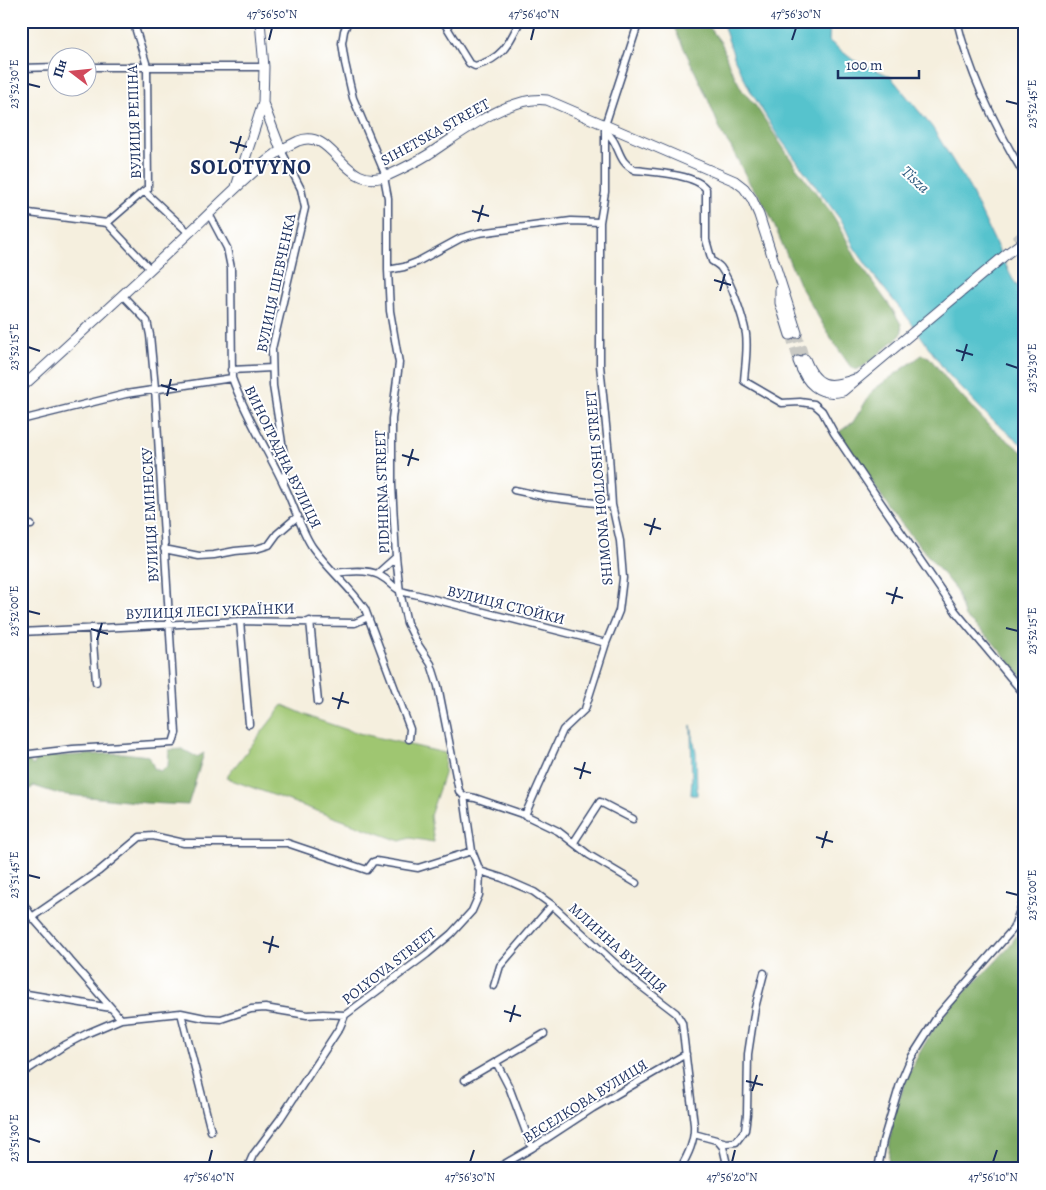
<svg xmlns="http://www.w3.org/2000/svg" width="1046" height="1190" viewBox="0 0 1046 1190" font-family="Alegreya,serif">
<rect width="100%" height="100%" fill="#fff"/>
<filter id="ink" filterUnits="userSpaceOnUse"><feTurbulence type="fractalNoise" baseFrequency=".02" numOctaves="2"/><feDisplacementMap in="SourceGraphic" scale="10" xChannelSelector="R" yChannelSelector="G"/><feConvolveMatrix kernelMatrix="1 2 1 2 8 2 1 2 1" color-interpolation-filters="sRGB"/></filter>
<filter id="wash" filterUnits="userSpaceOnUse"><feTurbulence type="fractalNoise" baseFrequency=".0096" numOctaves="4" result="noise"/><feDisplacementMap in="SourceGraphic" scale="20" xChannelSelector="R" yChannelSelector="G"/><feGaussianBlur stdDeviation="1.12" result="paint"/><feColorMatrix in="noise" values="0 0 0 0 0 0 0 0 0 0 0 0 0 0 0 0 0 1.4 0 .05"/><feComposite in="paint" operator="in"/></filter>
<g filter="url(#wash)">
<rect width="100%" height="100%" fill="#f5efde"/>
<path fill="#9fc671" stroke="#5d7a68" d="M 283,705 L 315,719 L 354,732 L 445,753 L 444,774 L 430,816 L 434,842 L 410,838 L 400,841 L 226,778 Z"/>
<path fill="#7fab63" stroke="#4d6d60" d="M 671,21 L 705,21 L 722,44 L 729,65 L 742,90 L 755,105 L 796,167 L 830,211 L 840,227 L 857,260 L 892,309 L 901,324 L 902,331 L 901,335 L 864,366 L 856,370 L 850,366 L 832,340 L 799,284 L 769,213 L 759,195 L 751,186 L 731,147 L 722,134 L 707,97 Z
M 922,355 L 929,357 L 951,385 L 988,425 L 1025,454 L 1025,680 L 990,639 L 965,617 L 956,590 L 895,516 L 839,432 L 853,422 L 873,390 Z
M 182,749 L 197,757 L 204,753 L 188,805 L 146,803 L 59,794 L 34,786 L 21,796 L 21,759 L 28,759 L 33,766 L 38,757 L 122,753 L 149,756 L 154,768 L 160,771 L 168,766 L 169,750 Z
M 1025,921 L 1025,1169 L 887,1169 C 890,1151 890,1133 894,1116 C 902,1084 923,1042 943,1016 C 969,983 1006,960 1025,921 Z"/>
<path fill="#56c3cd" stroke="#387996" d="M 722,21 L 796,21 L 805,31 L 804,21 L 830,21 L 829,41 L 853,60 L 890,76 L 932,127 L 969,187 L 1012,278 L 1025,297 L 1025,447 L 989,417 L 946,372 L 911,322 L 874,276 L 854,247 L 843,223 L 776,133 L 750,90 L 735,60 Z
M 691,725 L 696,753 L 697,795 L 691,795 L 692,778 Z"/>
</g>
<g filter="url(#ink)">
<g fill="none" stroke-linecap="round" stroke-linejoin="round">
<path stroke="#c9c9c4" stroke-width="9" stroke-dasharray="9 4.5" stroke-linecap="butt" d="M 1016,240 L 1025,232
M 797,333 L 805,359
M 790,335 L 798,361"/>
<defs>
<path id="street" d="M 133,21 L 147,66 L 148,189 L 144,191
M 348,21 L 344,31 L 342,43 L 345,63 L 353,98 L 386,176
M 443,21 L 469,63 L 475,66 C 502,59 509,44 520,21
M 957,21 C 970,76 996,128 1025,176
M 88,67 L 264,67
M 21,68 L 58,67
M 605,131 C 621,143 616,162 635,170 C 652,172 696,174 706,189 L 706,240 L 712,261 C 715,263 719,265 721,268 C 731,282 743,317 746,334 C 748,350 745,366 744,381 L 782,403 L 800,402 L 814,404 L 822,411 L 834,433 L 881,503 L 956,612 L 1025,695
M 281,150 L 301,189 L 305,208 L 272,349 L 273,386 L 286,468 L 284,483
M 384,177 L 388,198 L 388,270 L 390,311 L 399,363 L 392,419 L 392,485 L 396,557 L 400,592 L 407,623 L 417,643 L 431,664 L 438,686 L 459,791 L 464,796
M 21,212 L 107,223
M 209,214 L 227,248 L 231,268 L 232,378
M 150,269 L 107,223 L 144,191 L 189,233
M 388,270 L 404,267 L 417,262 L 461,238 L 479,233 L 571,221 L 600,222
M 231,370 L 272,368
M 21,420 L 126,394 L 232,378 C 245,415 267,449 284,485 C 293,503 302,533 313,548 C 329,570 350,587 365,609 L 410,729 L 409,739
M 514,490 L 547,497 L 612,505
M 21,525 L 31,525
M 164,549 L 199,556 L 214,555 L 235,551 L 256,549 L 269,545 L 277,534 L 298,516
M 335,573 C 349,571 367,569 379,575 C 396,584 391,591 414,594 L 606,643
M 377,574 L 396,557
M 240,621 L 249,724
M 310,621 L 318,702
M 92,628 L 96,682
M 21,632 L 240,621 L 355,623 L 368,617
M 21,683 L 23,702
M 21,755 L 73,749 L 173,743 L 176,733 L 155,388 L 150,335 L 147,321 L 123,296
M 464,796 L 475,798 L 525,815 L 558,831 L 589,855 L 636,883
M 525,815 L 563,730 L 585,709 L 606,643 L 619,611 L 623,578 L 620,541 L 612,505 L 609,455 L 600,365 L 600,222 L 605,192 L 605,125 L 639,21
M 574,842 L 600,802 L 633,819
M 480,871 L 502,878 L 534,892 L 552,905 L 633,980 L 676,1013 L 682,1023 L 694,1125 C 695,1141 688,1155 680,1169
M 21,900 L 32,917 L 121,1019
M 32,917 L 99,871 L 140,837 L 153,836 L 184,843 L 287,843 L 367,870 L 373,862 L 376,861 L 418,868 L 472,851
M 494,986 L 500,966 L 552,905
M 21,993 L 111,1008
M 181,1013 L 211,1131
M 496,1062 L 509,1087 L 532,1148
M 21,1074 L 65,1045 L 88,1033 L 121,1019 L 181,1013 L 205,1018 L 221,1019 L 251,1009 L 265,1008 L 307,1015 L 323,1014 L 345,1015
M 465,1080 L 544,1034
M 694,1134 L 727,1143 L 736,1142 L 745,1130 L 747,1114 L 748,1054 L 755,1008 L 764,973
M 718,1141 L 723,1147 L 728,1169
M 247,1169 L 253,1155 L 280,1119 L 340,1027 L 345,1015 L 427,954 L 451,934 L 472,911 L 479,895 L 480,871 L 472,851 L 464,796
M 496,1169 L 532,1148 L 593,1108 L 686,1054
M 878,1169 L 883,1141 L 900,1084 L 911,1058 L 939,1014 L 1013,929 L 1025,897"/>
<path id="secondary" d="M 263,103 L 281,150
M 236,187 L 263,103 L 264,67 L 260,21
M 780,290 L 780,303 L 790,335
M 805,359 C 816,387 828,389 855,379
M 798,361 C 806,383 818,397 843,391 L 1009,252 L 1020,244
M 21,388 C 78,336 135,284 191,231 C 213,210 234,189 257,169 C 270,158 282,148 298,141 C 335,126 343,195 389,175 C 402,169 416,162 429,154 C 458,135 511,94 547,100 L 735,181 L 744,188 L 752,199 L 759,215 L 797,333"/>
</defs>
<use href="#street" stroke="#3c4c71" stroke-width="9"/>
<use href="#secondary" stroke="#3c4c71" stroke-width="11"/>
<use href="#street" stroke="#fff" stroke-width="6"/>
<use href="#secondary" stroke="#fff" stroke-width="9"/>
</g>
</g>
<path fill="none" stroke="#1b2f5e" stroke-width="2" d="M 269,40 L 272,28M 531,40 L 534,28M 792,40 L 796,28M 28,84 L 40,87M 1006,101 L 1018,104M 230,142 L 247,147M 236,153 L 241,136M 472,211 L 489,216M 478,222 L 483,205M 714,280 L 731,285M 720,291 L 725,274M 28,347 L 40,351M 956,350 L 973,355M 962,361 L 967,344M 1006,364 L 1018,368M 161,385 L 177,390M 167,396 L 171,379M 402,455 L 419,460M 408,466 L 413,449M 644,524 L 661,529M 650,535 L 655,518M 886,593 L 903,598M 892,604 L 897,587M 28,611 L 40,614M 1006,628 L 1018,631M 91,629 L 108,634M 97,640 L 102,623M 332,698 L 349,703M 338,709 L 343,692M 574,768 L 591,773M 580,779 L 585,762M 816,837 L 833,842M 822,848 L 827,831M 28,875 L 40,878M 1006,892 L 1018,895M 263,942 L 279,947M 269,953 L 273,936M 504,1011 L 521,1016M 510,1022 L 515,1005M 746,1081 L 763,1085M 752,1091 L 757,1075M 28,1138 L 40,1142M 209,1162 L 212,1150M 470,1162 L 474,1150M 732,1162 L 735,1150M 993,1162 L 997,1150"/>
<g text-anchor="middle" stroke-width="4" stroke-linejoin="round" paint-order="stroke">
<g font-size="15" fill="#1b2f5e" stroke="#fff">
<text transform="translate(134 122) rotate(-92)" y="5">ВУЛИЦЯ РЕПІНА</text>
<text transform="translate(435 132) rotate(-29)" y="5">SIHETSKA STREET</text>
<text transform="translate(276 283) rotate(-78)" y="5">ВУЛИЦЯ ШЕВЧЕНКА</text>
<text transform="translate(283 457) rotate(64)" y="5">ВИНОГРАДНА ВУЛИЦЯ</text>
<text transform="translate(599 488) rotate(-95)" y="5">SHIMONA HOLLOSHI STREET</text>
<text transform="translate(382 492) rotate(-92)" y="5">PIDHIRNA STREET</text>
<text transform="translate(150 515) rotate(-93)" y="5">ВУЛИЦЯ ЕМІНЕСКУ</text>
<text transform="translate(506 605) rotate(14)" y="5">ВУЛИЦЯ СТОЙКИ</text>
<text transform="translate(210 611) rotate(-2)" y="5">ВУЛИЦЯ ЛЕСІ УКРАЇНКИ</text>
<text transform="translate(618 948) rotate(42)" y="5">МЛИННА ВУЛИЦЯ</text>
<text transform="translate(389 966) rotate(-38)" y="5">POLYOVA STREET</text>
<text transform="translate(585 1101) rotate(-32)" y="5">ВЕСЕЛКОВА ВУЛИЦЯ</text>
</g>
<g font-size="16" font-style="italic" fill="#2d5b7f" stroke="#fff">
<text transform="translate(916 179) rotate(43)" y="6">Tisza</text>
</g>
<g font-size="20" font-weight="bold" letter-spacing="1" fill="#1b2f5e" stroke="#fff">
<text x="251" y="174">SOLOTVYNO</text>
</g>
</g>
<rect width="1046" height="1190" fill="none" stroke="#fff" stroke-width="55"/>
<g transform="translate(72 72) rotate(286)"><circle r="24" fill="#ffffff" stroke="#a4acbf"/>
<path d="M0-4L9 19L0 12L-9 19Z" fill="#d1495b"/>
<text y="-8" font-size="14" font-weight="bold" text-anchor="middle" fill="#1b2f5e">Пн</text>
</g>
<path d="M838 70v8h81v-8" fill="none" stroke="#1b2f5e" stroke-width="2.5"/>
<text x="846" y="70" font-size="15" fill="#1b2f5e" stroke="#ffffff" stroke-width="4" paint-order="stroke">100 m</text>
<rect x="28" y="28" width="990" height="1134" fill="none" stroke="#1b2f5e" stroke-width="2"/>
<g font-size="12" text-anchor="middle" fill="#1b2f5e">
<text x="272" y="18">47°56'50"N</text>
<text x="534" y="18">47°56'40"N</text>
<text x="796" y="18">47°56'30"N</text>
<text transform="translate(14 84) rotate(-90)" y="4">23°52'30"E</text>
<text transform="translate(1032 104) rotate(-90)" y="4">23°52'45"E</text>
<text transform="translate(14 347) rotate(-90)" y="4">23°52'15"E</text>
<text transform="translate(1032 368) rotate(-90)" y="4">23°52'30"E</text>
<text transform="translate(14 611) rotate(-90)" y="4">23°52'00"E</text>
<text transform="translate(1032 631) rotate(-90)" y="4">23°52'15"E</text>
<text transform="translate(14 875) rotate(-90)" y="4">23°51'45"E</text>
<text transform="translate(1032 895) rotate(-90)" y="4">23°52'00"E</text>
<text transform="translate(14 1138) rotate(-90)" y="4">23°51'30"E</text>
<text x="209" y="1181">47°56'40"N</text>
<text x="470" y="1181">47°56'30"N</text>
<text x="732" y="1181">47°56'20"N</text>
<text x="993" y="1181">47°56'10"N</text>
</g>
</svg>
